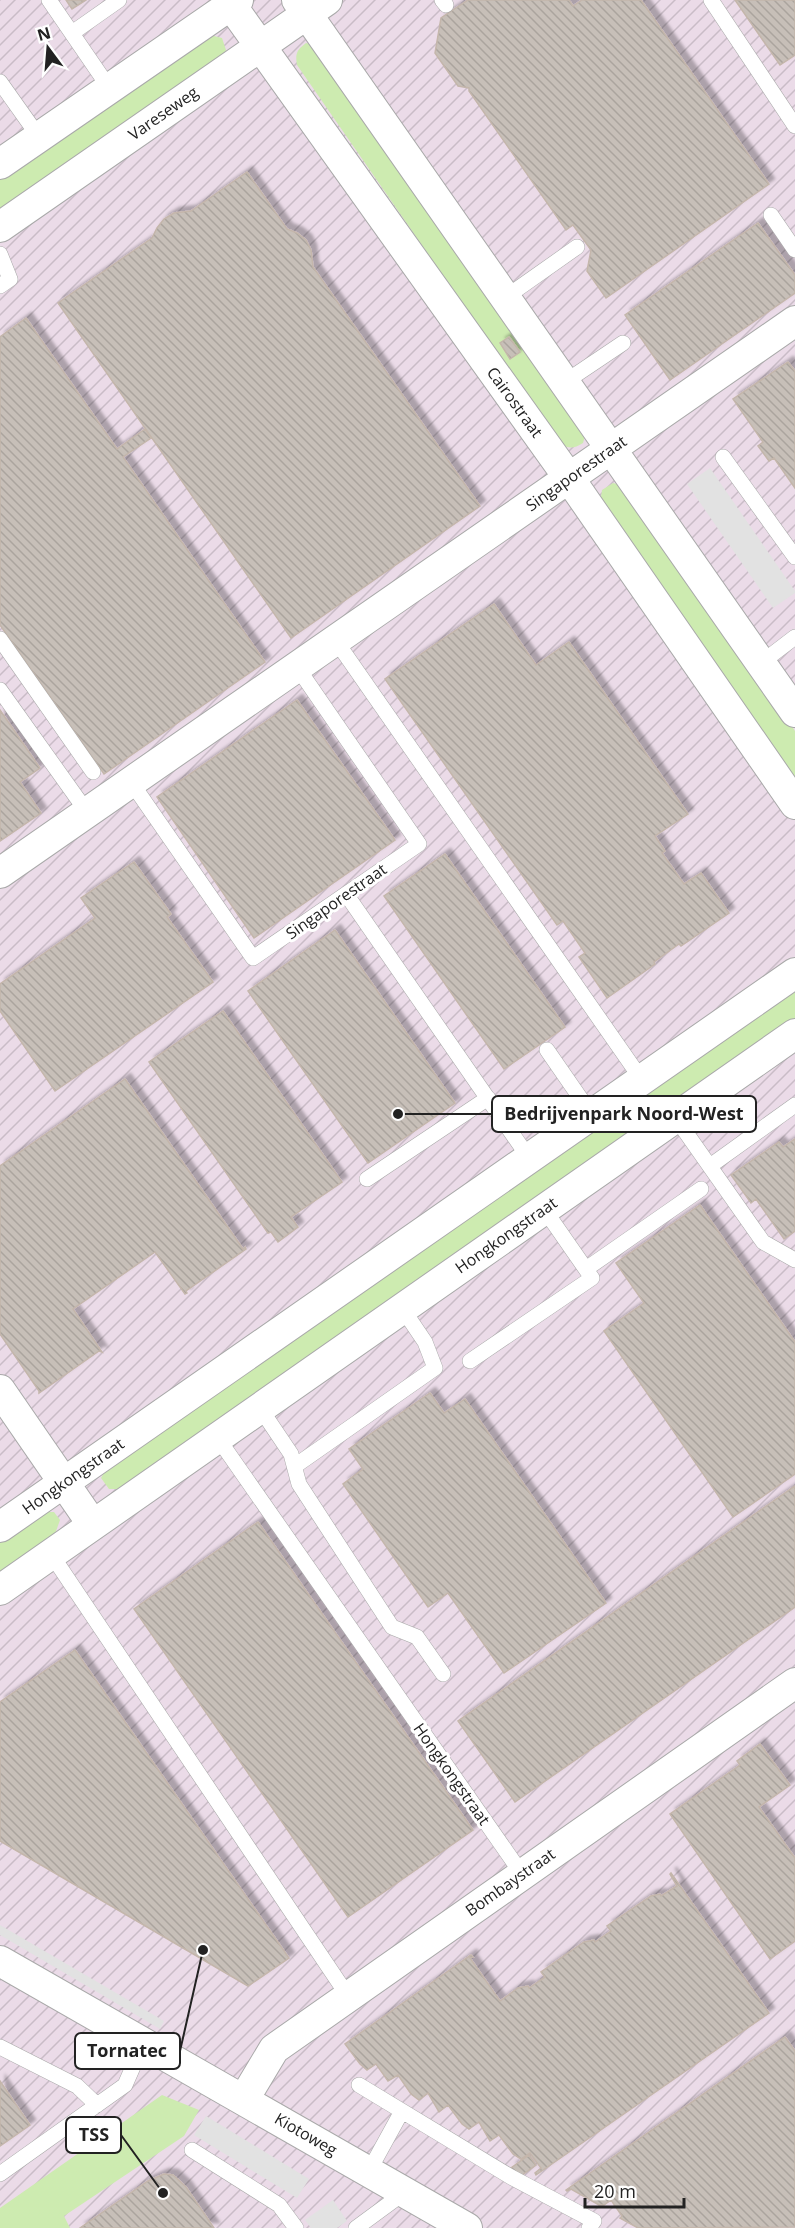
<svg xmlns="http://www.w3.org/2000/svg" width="795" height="2228" viewBox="0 0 795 2228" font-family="'Open Sans',sans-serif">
<defs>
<pattern id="industrial-furrows" width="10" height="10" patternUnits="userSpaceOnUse" patternTransform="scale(1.5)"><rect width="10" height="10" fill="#ebdbe8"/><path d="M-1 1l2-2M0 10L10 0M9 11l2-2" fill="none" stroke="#c9bcc7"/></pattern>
<pattern id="building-back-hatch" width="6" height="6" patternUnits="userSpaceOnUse" patternTransform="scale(1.5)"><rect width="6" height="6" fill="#c7bfb8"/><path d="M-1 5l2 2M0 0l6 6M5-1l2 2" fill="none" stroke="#aba49e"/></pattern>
<filter id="shadow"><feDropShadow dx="5.5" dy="-5.5" stdDeviation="1.5" flood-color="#0004"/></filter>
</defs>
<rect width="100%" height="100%" fill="#f2efe9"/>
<path fill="url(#industrial-furrows)" d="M 0,0 L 795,0 L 795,2228 L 0,2228 Z"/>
<path fill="#cdebb0" d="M 210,35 L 222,38 L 226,50 L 224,56 L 0,212 L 0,180 L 203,37 Z
M 306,43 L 314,45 L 585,436 L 583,443 C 573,449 569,449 559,443 L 297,65 C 295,53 297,50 306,43 Z
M 613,483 L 625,486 L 795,731 L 795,779 L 600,503 L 602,490 Z
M 795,987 L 795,1020 L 119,1489 L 109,1489 L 101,1478 L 109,1464 Z
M 38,1512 L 54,1512 L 60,1520 L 55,1534 L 0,1572 L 0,1539 Z
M 162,2095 L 199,2110 L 184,2136 L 64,2216 L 70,2228 L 0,2228 L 0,2208 Z"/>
<path fill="#e2e2e2" d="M 710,468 L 795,591 L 795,593 L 773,608 L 687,484 Z
M 0,1925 L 164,2021 L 160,2029 L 0,1935 Z
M 206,2116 L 309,2179 L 297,2198 L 194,2135 Z
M 333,2200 L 347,2221 L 337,2228 L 311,2228 L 305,2220 Z"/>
<path fill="url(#building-back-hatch)" stroke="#c4b6ab" stroke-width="1.5" filter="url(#shadow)" d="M 66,0 L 86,0 L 72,9 Z
M 468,0 L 569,0 L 573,6 L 582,0 L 641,0 L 769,184 L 606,298 L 587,271 L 591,250 L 573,225 L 566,230 L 469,91 L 469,88 L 458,86 L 435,53 L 441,18 Z
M 735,0 L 795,0 L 795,55 L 780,65 Z
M 247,172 L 287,229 L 297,233 L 306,240 L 311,250 L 313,267 L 480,506 L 291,638 L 58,303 L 152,238 L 157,228 L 164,219 L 174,213 L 191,211 Z
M 758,223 L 795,275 L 795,293 L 670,380 L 625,315 Z
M 26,318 L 117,449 L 145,429 L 151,438 L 123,457 L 265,662 L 104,774 L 0,625 L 0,337 Z
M 509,337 L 520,352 L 510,359 L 500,343 Z
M 788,362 L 795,371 L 795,488 L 774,458 L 769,461 L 758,446 L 763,442 L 733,399 Z
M 494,604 L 536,665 L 569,642 L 688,814 L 655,836 L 665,851 L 662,853 L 684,884 L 701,873 L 729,913 L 681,946 L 679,944 L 654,962 L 655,964 L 607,998 L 579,957 L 585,953 L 563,921 L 557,925 L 385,679 Z
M 297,700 L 395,840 L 254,938 L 157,797 Z
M 0,710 L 40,768 L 20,782 L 41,813 L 0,841 Z
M 445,854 L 565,1027 L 504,1069 L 384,896 Z
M 134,862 L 171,914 L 167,917 L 213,982 L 55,1091 L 0,1011 L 0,984 L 95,918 L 81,898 Z
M 335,930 L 455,1103 L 368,1163 L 248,991 Z
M 223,1011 L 342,1182 L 291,1217 L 298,1227 L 278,1242 L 271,1232 L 268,1233 L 149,1062 Z
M 125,1079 L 243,1249 L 245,1247 L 246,1249 L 186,1291 L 187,1293 L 185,1294 L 155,1252 L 73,1309 L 102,1352 L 99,1351 L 39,1393 L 39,1391 L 0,1334 L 0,1166 Z
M 795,1139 L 795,1231 L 784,1239 L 756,1199 L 751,1203 L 731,1175 L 779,1142 L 783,1147 Z
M 700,1205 L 795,1342 L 795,1474 L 733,1517 L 604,1331 L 644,1303 L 616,1263 Z
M 430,1393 L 444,1413 L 465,1399 L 606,1603 L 504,1673 L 448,1593 L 428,1607 L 343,1484 L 363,1469 L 349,1449 Z
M 795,1486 L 795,1607 L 515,1802 L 458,1721 Z
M 258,1522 L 473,1830 L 348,1917 L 134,1609 Z
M 75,1650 L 289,1958 L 248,1986 L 0,1841 L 0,1702 Z
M 760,1744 L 790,1785 L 759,1807 L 795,1858 L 795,1941 L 770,1959 L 670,1814 L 740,1765 L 737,1761 Z
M 671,1873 L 769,2013 L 536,2175 L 535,2173 L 541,2168 L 530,2153 L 521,2159 L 513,2154 L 499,2135 L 490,2141 L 479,2122 L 469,2129 L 462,2124 L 448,2105 L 439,2112 L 428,2093 L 419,2100 L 411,2094 L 398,2075 L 388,2081 L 376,2064 L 367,2070 L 360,2064 L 345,2044 L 471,1955 L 473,1957 L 470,1958 L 500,2001 L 518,1988 L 528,1986 L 529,1988 L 545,1977 L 541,1972 L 584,1942 L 594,1940 L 595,1942 L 611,1931 L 607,1926 L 651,1896 L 660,1894 L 661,1896 L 677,1886 L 670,1874 Z
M 785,2037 L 795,2051 L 795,2227 L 638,2228 L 620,2218 L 622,2216 L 611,2200 L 604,2205 L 599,2205 L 571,2189 L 567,2191 L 566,2190 Z
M 0,2081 L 30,2125 L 0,2146 Z
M 529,2155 L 536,2165 L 518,2178 L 511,2168 Z
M 164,2174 L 173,2175 L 186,2187 L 214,2228 L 80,2228 L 148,2181 Z"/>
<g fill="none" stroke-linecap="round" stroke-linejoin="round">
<defs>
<path id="lane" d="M 49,0 L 110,89
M 442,0 L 446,5
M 711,0 L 795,126
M 72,33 L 119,0
M 0,82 L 39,137
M 771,215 L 795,250
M 0,254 L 10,279 L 0,286
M 506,297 L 577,247
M 565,382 L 623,343
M 723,457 L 795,557
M 0,639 L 93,772
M 336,641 L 642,1080
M 761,663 L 795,637
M 0,690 L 87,812
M 131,782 L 253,958 L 419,844 L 297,667
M 346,894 L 529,1158
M 547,1050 L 592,1115
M 675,1117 L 763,1242 L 795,1260
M 710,1166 L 795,1105
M 367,1179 L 488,1098
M 586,1269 L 701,1189
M 470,1361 L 592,1278 L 544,1209
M 260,1408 L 291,1454 L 299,1484 L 392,1627 L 417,1637 L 443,1674
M 217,1437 L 522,1874
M 295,1466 L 435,1368 L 425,1342 L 402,1308
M 51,1554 L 348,1996
M 0,2047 L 77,2086 L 97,2105
M 359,2085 L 511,2177 L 594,2221 L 589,2228
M 192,2150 L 279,2205 L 296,2228
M 369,2171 L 402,2111
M 0,2174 L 125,2085 L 143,2044
M 356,2228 L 405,2192"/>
<path id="street" d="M 297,0 L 795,712
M 231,5 L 569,478 L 795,804
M 0,164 L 238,0
M 0,227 L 327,0
M 0,873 L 795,321
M 0,1390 L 93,1525
M 0,1527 L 795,973
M 0,1590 L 795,1034
M 0,1961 L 467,2228
M 244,2099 L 274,2049 L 795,1683"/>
</defs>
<use href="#lane" stroke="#a9a9a9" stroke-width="16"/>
<use href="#street" stroke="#a9a9a9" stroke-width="32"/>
<use href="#lane" stroke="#fff" stroke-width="15"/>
<use href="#street" stroke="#fff" stroke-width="30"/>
</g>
<g text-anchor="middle" stroke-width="6" stroke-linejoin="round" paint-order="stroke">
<g font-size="16" fill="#222" stroke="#fff">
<text transform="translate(163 113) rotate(-35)" y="6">Vareseweg</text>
<text transform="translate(515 402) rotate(54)" y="6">Cairostraat</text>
<text transform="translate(576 473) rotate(-35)" y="6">Singaporestraat</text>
<text transform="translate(336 901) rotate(-35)" y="6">Singaporestraat</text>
<text transform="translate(506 1235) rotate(-35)" y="6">Hongkongstraat</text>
<text transform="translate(73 1476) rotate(-35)" y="6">Hongkongstraat</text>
<text transform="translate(452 1774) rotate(55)" y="6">Hongkongstraat</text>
<text transform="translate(510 1882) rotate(-35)" y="6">Bombaystraat</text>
<text transform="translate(306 2134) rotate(30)" y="6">Kiotoweg</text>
</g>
</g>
<path fill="none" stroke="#222" stroke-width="2" d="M398 1114L492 1114M203 1950L180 2051M163 2193L121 2135"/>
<g fill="#222" stroke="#fff" stroke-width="2">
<circle cx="398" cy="1114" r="6"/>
<circle cx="203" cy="1950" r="6"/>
<circle cx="163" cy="2193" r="6"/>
</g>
<g fill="#fff" stroke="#222" stroke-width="2">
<rect x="492" y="1096" width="264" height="36" rx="6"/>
<rect x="75" y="2033" width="105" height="36" rx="6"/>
<rect x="66" y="2117" width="55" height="36" rx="6"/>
</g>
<g font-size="18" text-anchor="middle" font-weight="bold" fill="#222">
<text x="624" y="1120">Bedrijvenpark Noord-West</text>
<text x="127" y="2057">Tornatec</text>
<text x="94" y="2141">TSS</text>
</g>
<g transform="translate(48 48) rotate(344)" stroke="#ffffff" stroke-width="4.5" paint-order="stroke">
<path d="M0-4.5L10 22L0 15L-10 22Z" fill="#222222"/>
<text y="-9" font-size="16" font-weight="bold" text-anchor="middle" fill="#222222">N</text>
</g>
<path d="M585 2198v9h99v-9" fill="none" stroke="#222222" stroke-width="3"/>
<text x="594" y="2198" font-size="18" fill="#222222" stroke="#ffffff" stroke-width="4.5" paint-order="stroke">20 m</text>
</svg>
